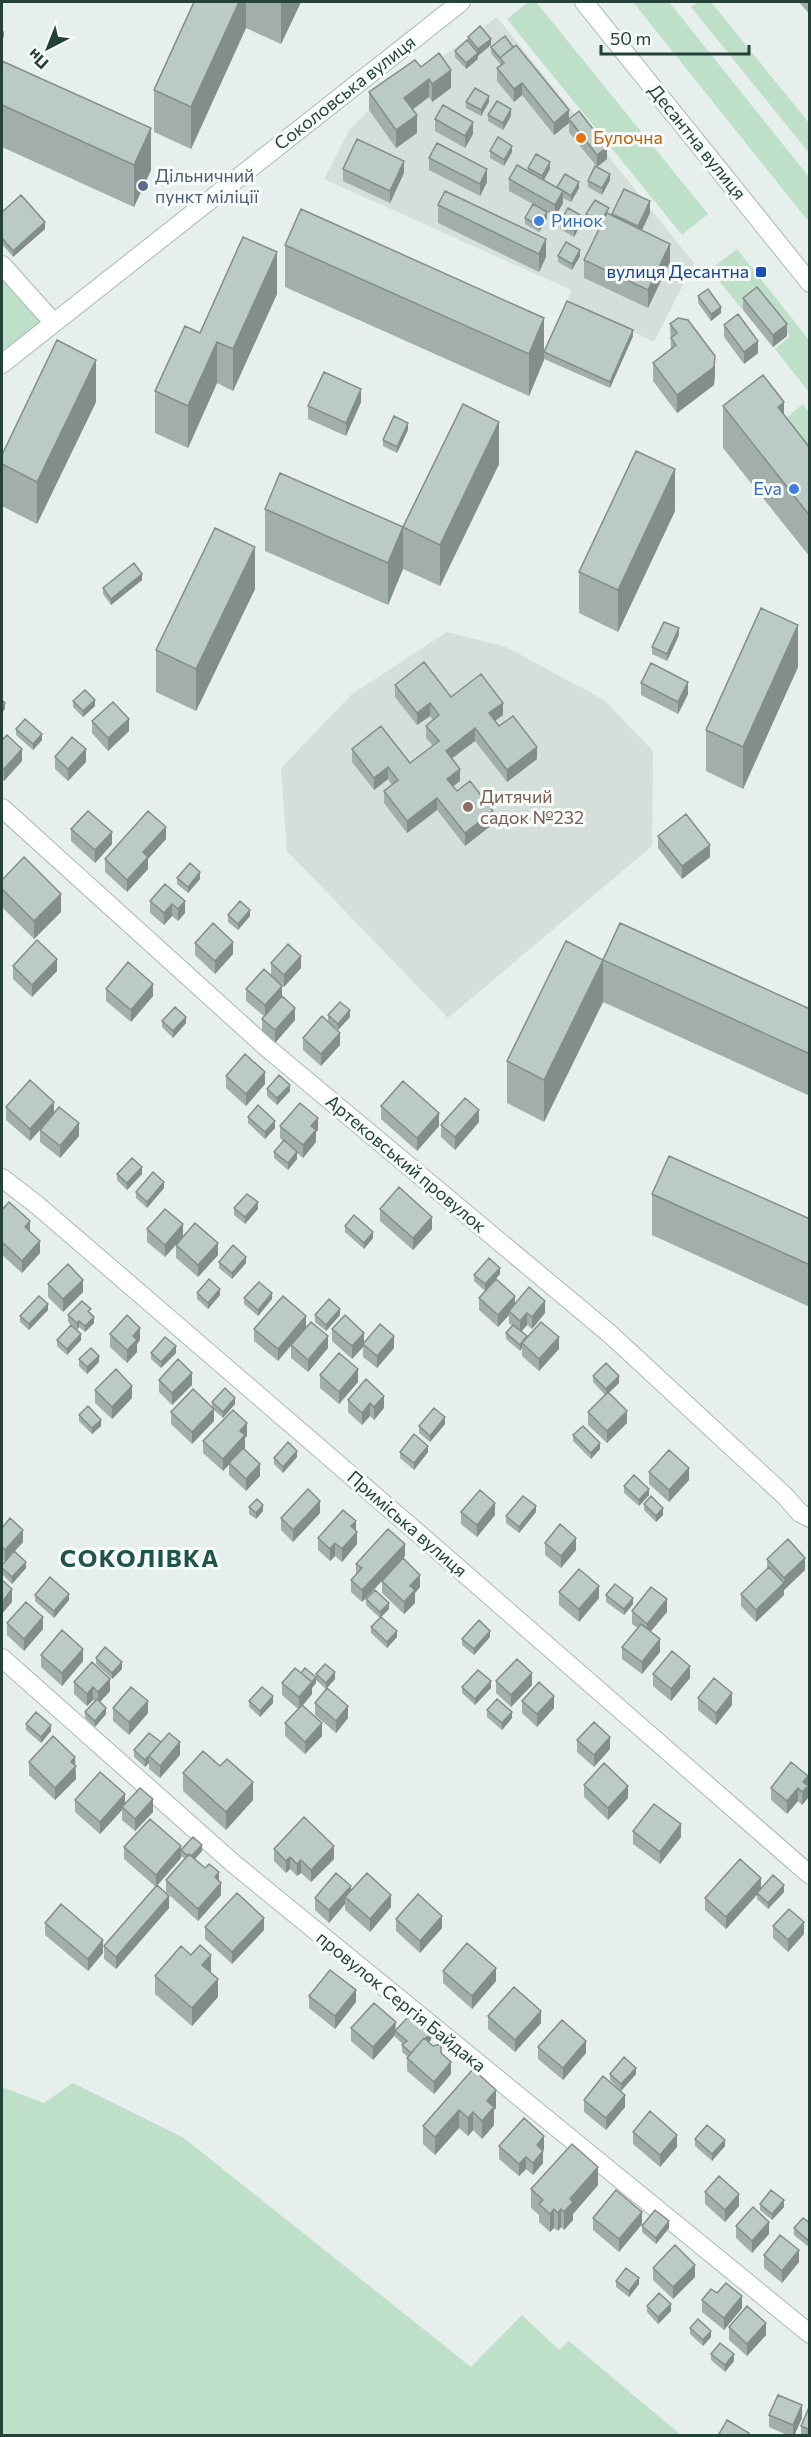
<svg xmlns="http://www.w3.org/2000/svg" width="811" height="2437" viewBox="0 0 811 2437" font-family="Commissioner,sans-serif">
<rect width="100%" height="100%" fill="#e6efeb"/>
<path fill="#d4dfda" d="M 497,17 L 694,263 L 654,342 L 568,300 L 571,290 L 324,179 L 350,129 L 369,110 Z
M 447,632 L 506,647 L 604,700 L 653,751 L 652,846 L 448,1018 L 287,851 L 281,768 L 352,694 Z"/>
<path fill="#bfe0c8" d="M 528,2 L 536,2 L 708,214 L 682,235 L 507,19 Z
M 633,2 L 669,2 L 809,177 L 809,222 Z
M 698,2 L 711,2 L 809,123 L 809,153 L 691,7 Z
M 737,249 L 809,340 L 809,392 L 775,349 L 790,336 L 758,296 L 742,309 L 710,270 Z
M 2,265 L 53,322 L 2,363 Z
M 803,404 L 809,412 L 809,450 L 785,419 Z
M 73,2083 L 184,2138 L 471,2367 L 522,2315 L 559,2350 L 569,2341 L 681,2435 L 2,2435 L 2,2087 L 44,2103 Z"/>
<g fill="none" stroke-linecap="round" stroke-linejoin="round">
<defs>
<path id="street" d="M 2,265 L 53,322
M 2,364 L 461,2
M 2,808 L 265,1046 L 610,1334 L 786,1497 L 800,1513 L 810,1518
M 2,1178 L 37,1205 L 426,1540 L 810,1875
M 2,1658 L 234,1864 L 810,2334"/>
<path id="secondary" d="M 584,2 L 810,283"/>
</defs>
<use href="#street" stroke="#a8b8b2" stroke-width="20"/>
<use href="#secondary" stroke="#a4bbb3" stroke-width="20"/>
<use href="#street" stroke="#fff" stroke-width="18"/>
<use href="#secondary" stroke="#fff" stroke-width="18"/>
</g>
<path fill="#a1aea9" d="M 194,2 L 301,2 L 281,44 L 246,28 L 191,149 L 154,132 L 154,90 Z
M 799,2 L 810,2 L 810,15 Z
M 468,37 L 491,45 L 478,55 L 478,59 L 466,69 L 455,57 L 455,51 L 468,41 Z
M 491,47 L 569,119 L 607,159 L 597,167 L 610,180 L 602,195 L 588,187 L 588,181 L 597,167 L 569,132 L 569,123 L 554,135 L 522,95 L 514,102 L 497,81 L 497,68 L 500,66 L 500,64 L 491,53 Z
M 2,61 L 151,170 L 134,207 L 2,147 Z
M 421,67 L 451,88 L 432,102 L 429,97 L 413,109 L 417,133 L 396,148 L 369,110 L 369,92 Z
M 466,102 L 489,102 L 481,116 L 466,108 Z
M 488,115 L 511,116 L 503,130 L 488,121 Z
M 435,119 L 473,134 L 465,148 L 435,131 Z
M 490,151 L 512,152 L 504,166 L 490,158 Z
M 429,158 L 487,182 L 480,196 L 429,170 Z
M 528,168 L 550,169 L 544,180 L 557,187 L 579,188 L 571,202 L 563,198 L 563,203 L 555,217 L 547,212 L 547,218 L 539,232 L 525,224 L 525,218 L 533,204 L 509,191 L 509,179 L 528,171 Z
M 343,169 L 404,173 L 390,203 L 343,181 Z
M 438,205 L 546,257 L 539,272 L 438,223 Z
M 2,212 L 45,229 L 13,257 L 2,244 Z
M 650,213 L 642,230 L 670,262 L 648,308 L 584,278 L 584,260 L 600,228 L 586,220 L 586,214 L 609,214 L 612,216 L 612,214 Z
M 560,222 L 582,222 L 574,237 L 560,229 Z
M 285,245 L 544,352 L 633,336 L 610,388 L 544,359 L 529,396 L 285,287 Z
M 558,256 L 580,256 L 572,270 L 558,262 Z
M 277,294 L 233,391 L 217,383 L 188,448 L 155,433 L 155,391 L 200,333 Z
M 698,296 L 721,313 L 711,321 L 698,303 Z
M 743,298 L 787,336 L 773,347 L 743,310 Z
M 670,324 L 715,374 L 714,385 L 677,413 L 653,381 L 653,363 L 671,349 Z
M 724,325 L 758,353 L 744,364 L 724,337 Z
M 96,402 L 37,524 L 2,506 L 2,455 Z
M 361,402 L 346,436 L 308,419 L 308,406 Z
M 723,406 L 784,415 L 810,448 L 810,557 L 723,448 Z
M 408,430 L 397,453 L 383,446 L 383,440 Z
M 499,464 L 440,586 L 403,569 L 388,605 L 265,551 L 265,509 L 403,527 Z
M 675,511 L 618,632 L 579,613 L 579,572 Z
M 142,580 L 111,605 L 103,594 L 103,588 Z
M 255,589 L 196,711 L 156,692 L 156,650 Z
M 679,635 L 667,661 L 652,654 L 652,647 Z
M 798,667 L 743,789 L 706,771 L 706,730 Z
M 641,683 L 688,694 L 678,714 L 641,695 Z
M 395,685 L 451,697 L 503,715 L 495,721 L 499,726 L 537,759 L 507,782 L 475,741 L 452,758 L 460,781 L 453,786 L 457,791 L 493,824 L 465,846 L 437,810 L 407,833 L 384,803 L 384,791 L 392,785 L 388,779 L 374,790 L 352,762 L 352,749 L 410,763 L 433,746 L 426,738 L 426,726 L 433,720 L 430,716 L 417,725 L 395,697 Z
M 73,701 L 95,706 L 83,717 L 73,707 Z
M 92,721 L 129,731 L 108,751 L 92,733 Z
M 16,729 L 42,740 L 33,750 L 16,735 Z
M 2,740 L 22,761 L 4,781 L 2,779 Z
M 55,757 L 86,762 L 68,781 L 55,769 Z
M 71,829 L 112,844 L 95,863 L 71,841 Z
M 658,836 L 710,857 L 682,879 L 658,848 Z
M 166,839 L 148,859 L 148,869 L 127,892 L 105,872 L 105,859 Z
M 177,878 L 200,879 L 188,893 L 177,884 Z
M 2,880 L 61,912 L 34,939 L 2,907 Z
M 165,884 L 185,913 L 178,921 L 172,916 L 164,925 L 150,913 L 150,901 Z
M 228,915 L 250,916 L 238,930 L 228,922 Z
M 195,943 L 233,954 L 215,974 L 195,955 Z
M 603,960 L 810,1009 L 810,1096 L 603,1002 L 544,1122 L 507,1103 L 507,1061 Z
M 271,963 L 301,968 L 284,987 L 279,983 L 282,996 L 295,1020 L 275,1043 L 262,1031 L 262,1019 L 264,1016 L 246,1001 L 246,989 L 271,975 Z
M 13,966 L 57,971 L 32,997 L 13,979 Z
M 106,989 L 153,996 L 131,1022 L 106,1001 Z
M 328,1015 L 350,1017 L 338,1030 L 328,1021 Z
M 162,1021 L 186,1023 L 173,1038 L 162,1027 Z
M 303,1038 L 340,1045 L 321,1066 L 303,1050 Z
M 226,1076 L 265,1084 L 246,1106 L 226,1088 Z
M 267,1089 L 290,1091 L 277,1105 L 267,1096 Z
M 381,1106 L 439,1126 L 417,1151 L 381,1119 Z
M 6,1107 L 54,1112 L 79,1136 L 60,1158 L 40,1142 L 40,1130 L 30,1141 L 6,1120 Z
M 248,1117 L 275,1128 L 265,1139 L 248,1123 Z
M 479,1122 L 455,1150 L 441,1137 L 441,1125 Z
M 280,1126 L 318,1130 L 316,1132 L 316,1142 L 303,1158 L 297,1153 L 297,1159 L 288,1170 L 274,1158 L 274,1152 L 283,1141 L 280,1138 Z
M 117,1174 L 142,1174 L 127,1190 L 117,1180 Z
M 164,1188 L 147,1208 L 136,1198 L 136,1192 Z
M 652,1194 L 810,1219 L 810,1307 L 652,1235 Z
M 234,1208 L 258,1209 L 245,1224 L 234,1215 Z
M 380,1209 L 432,1229 L 413,1250 L 380,1221 Z
M 2,1210 L 30,1232 L 40,1253 L 22,1273 L 2,1255 Z
M 183,1224 L 165,1257 L 147,1242 L 147,1229 Z
M 345,1226 L 373,1238 L 364,1249 L 345,1232 Z
M 176,1245 L 218,1255 L 198,1277 L 176,1258 Z
M 219,1262 L 246,1263 L 232,1279 L 219,1268 Z
M 500,1274 L 485,1291 L 474,1281 L 474,1275 Z
M 48,1284 L 83,1292 L 63,1312 L 48,1297 Z
M 197,1293 L 220,1295 L 208,1309 L 197,1299 Z
M 283,1296 L 278,1361 L 254,1341 L 254,1329 Z
M 244,1298 L 272,1299 L 258,1316 L 244,1304 Z
M 479,1298 L 515,1304 L 545,1313 L 532,1329 L 527,1325 L 521,1332 L 527,1338 L 559,1349 L 539,1371 L 522,1356 L 522,1348 L 520,1351 L 506,1339 L 506,1333 L 512,1326 L 509,1323 L 509,1315 L 498,1327 L 479,1310 Z
M 48,1310 L 29,1330 L 20,1322 L 20,1316 Z
M 91,1313 L 94,1323 L 85,1332 L 79,1327 L 77,1330 L 68,1322 L 68,1315 Z
M 315,1315 L 340,1315 L 326,1331 L 315,1322 Z
M 332,1329 L 364,1343 L 394,1348 L 377,1368 L 363,1357 L 363,1347 L 352,1359 L 332,1341 Z
M 110,1334 L 140,1340 L 137,1344 L 137,1352 L 127,1363 L 110,1347 Z
M 57,1340 L 81,1340 L 67,1355 L 57,1346 Z
M 291,1345 L 328,1348 L 308,1372 L 291,1358 Z
M 151,1353 L 176,1353 L 161,1368 L 151,1359 Z
M 79,1359 L 99,1362 L 87,1374 L 79,1366 Z
M 320,1375 L 358,1382 L 339,1404 L 320,1388 Z
M 593,1376 L 619,1383 L 609,1393 L 627,1423 L 607,1443 L 588,1425 L 588,1412 L 605,1395 L 593,1382 Z
M 366,1379 L 384,1408 L 374,1420 L 370,1416 L 362,1425 L 348,1412 L 348,1400 Z
M 159,1380 L 192,1385 L 172,1405 L 159,1392 Z
M 95,1390 L 132,1398 L 112,1419 L 95,1403 Z
M 212,1402 L 235,1404 L 223,1418 L 214,1410 L 214,1421 L 192,1444 L 171,1424 L 171,1412 L 212,1407 Z
M 79,1415 L 101,1426 L 92,1434 L 79,1421 Z
M 445,1424 L 430,1442 L 419,1433 L 419,1426 Z
M 573,1435 L 600,1449 L 591,1459 L 573,1441 Z
M 247,1436 L 245,1438 L 245,1448 L 244,1449 L 260,1476 L 246,1491 L 229,1475 L 229,1464 L 223,1471 L 203,1453 L 203,1441 Z
M 400,1452 L 428,1452 L 414,1470 L 400,1458 Z
M 297,1457 L 283,1473 L 274,1464 L 274,1458 Z
M 649,1472 L 689,1480 L 669,1502 L 649,1484 Z
M 624,1486 L 649,1495 L 639,1506 L 624,1493 Z
M 644,1504 L 663,1515 L 656,1522 L 644,1510 Z
M 249,1507 L 263,1511 L 256,1519 L 249,1514 Z
M 461,1512 L 495,1515 L 477,1537 L 461,1524 Z
M 536,1512 L 519,1533 L 506,1523 L 506,1516 Z
M 320,1513 L 293,1542 L 281,1530 L 281,1518 Z
M 2,1528 L 23,1542 L 15,1551 L 26,1568 L 12,1584 L 2,1574 L 2,1565 L 5,1562 L 2,1559 Z
M 356,1530 L 357,1544 L 342,1562 L 335,1556 L 330,1561 L 318,1550 L 318,1538 Z
M 545,1543 L 576,1550 L 561,1568 L 545,1555 Z
M 405,1556 L 393,1569 L 420,1587 L 415,1593 L 415,1603 L 404,1614 L 382,1593 L 382,1581 L 362,1602 L 351,1592 L 351,1580 L 356,1574 L 356,1564 Z
M 767,1559 L 805,1570 L 784,1590 L 784,1595 L 756,1622 L 741,1606 L 741,1594 L 767,1569 Z
M 559,1592 L 599,1598 L 579,1622 L 559,1605 Z
M 35,1595 L 69,1600 L 54,1618 L 35,1601 Z
M 606,1595 L 633,1604 L 624,1615 L 606,1602 Z
M 366,1599 L 389,1609 L 381,1617 L 397,1637 L 387,1648 L 371,1633 L 371,1627 L 380,1618 L 366,1605 Z
M 632,1611 L 667,1612 L 650,1632 L 660,1652 L 642,1674 L 622,1659 L 622,1647 L 638,1628 L 632,1624 Z
M 7,1623 L 43,1629 L 24,1651 L 7,1635 Z
M 490,1637 L 474,1655 L 462,1645 L 462,1639 Z
M 41,1655 L 83,1661 L 62,1686 L 41,1667 Z
M 96,1658 L 122,1669 L 112,1679 L 96,1664 Z
M 301,1673 L 316,1683 L 312,1688 L 312,1694 L 302,1706 L 322,1736 L 305,1754 L 285,1736 L 285,1723 L 298,1709 L 282,1695 L 282,1683 Z
M 316,1674 L 335,1679 L 326,1689 L 316,1680 Z
M 653,1674 L 690,1678 L 671,1701 L 653,1686 Z
M 496,1681 L 532,1685 L 511,1707 L 496,1693 Z
M 74,1682 L 110,1691 L 100,1702 L 106,1714 L 95,1727 L 85,1718 L 85,1712 L 95,1701 L 93,1700 L 87,1706 L 74,1694 Z
M 462,1687 L 491,1688 L 475,1705 L 462,1693 Z
M 698,1698 L 732,1705 L 716,1725 L 698,1710 Z
M 249,1701 L 273,1703 L 260,1717 L 249,1707 Z
M 522,1701 L 554,1708 L 537,1727 L 522,1713 Z
M 315,1703 L 348,1718 L 336,1733 L 315,1715 Z
M 113,1708 L 148,1713 L 129,1735 L 113,1721 Z
M 487,1710 L 512,1718 L 502,1730 L 487,1717 Z
M 26,1724 L 51,1731 L 41,1743 L 26,1730 Z
M 577,1740 L 610,1749 L 594,1767 L 577,1752 Z
M 161,1742 L 180,1755 L 160,1778 L 149,1769 L 149,1763 L 145,1767 L 134,1757 L 134,1750 Z
M 29,1762 L 75,1766 L 76,1779 L 55,1800 L 29,1775 Z
M 220,1766 L 253,1800 L 226,1830 L 183,1791 L 183,1773 Z
M 808,1776 L 808,1798 L 802,1805 L 798,1801 L 787,1814 L 771,1800 L 771,1788 Z
M 584,1785 L 628,1798 L 608,1820 L 584,1797 Z
M 75,1800 L 125,1804 L 153,1812 L 135,1831 L 122,1820 L 122,1810 L 100,1834 L 75,1812 Z
M 633,1831 L 681,1837 L 660,1864 L 633,1844 Z
M 124,1847 L 181,1858 L 157,1885 L 169,1908 L 116,1969 L 104,1959 L 104,1946 L 156,1887 L 124,1859 Z
M 274,1849 L 334,1859 L 311,1882 L 301,1873 L 297,1876 L 290,1869 L 286,1873 L 274,1861 Z
M 181,1850 L 202,1851 L 195,1859 L 219,1880 L 221,1895 L 198,1921 L 166,1892 L 166,1880 L 185,1859 L 181,1856 Z
M 761,1889 L 784,1892 L 768,1909 L 757,1899 L 757,1895 L 726,1929 L 705,1910 L 705,1898 Z
M 351,1891 L 391,1907 L 370,1932 L 345,1910 L 345,1904 L 329,1923 L 315,1910 L 315,1898 Z
M 396,1919 L 442,1928 L 420,1953 L 396,1931 Z
M 45,1923 L 103,1953 L 88,1971 L 45,1935 Z
M 773,1926 L 804,1934 L 788,1952 L 773,1938 Z
M 205,1927 L 264,1930 L 232,1964 L 205,1939 Z
M 443,1971 L 496,1981 L 472,2009 L 443,1983 Z
M 211,1973 L 218,1997 L 192,2026 L 155,1994 L 155,1976 Z
M 309,1996 L 356,2002 L 335,2029 L 309,2008 Z
M 488,2016 L 541,2023 L 515,2052 L 488,2029 Z
M 351,2028 L 396,2031 L 431,2040 L 428,2042 L 441,2053 L 451,2074 L 434,2094 L 407,2071 L 407,2058 L 408,2057 L 402,2052 L 402,2045 L 403,2044 L 395,2037 L 395,2035 L 373,2060 L 351,2041 Z
M 538,2047 L 586,2053 L 563,2080 L 538,2059 Z
M 473,2069 L 496,2108 L 494,2110 L 494,2125 L 482,2139 L 473,2130 L 468,2136 L 459,2128 L 435,2155 L 423,2144 L 423,2126 Z
M 610,2074 L 636,2074 L 621,2091 L 610,2080 Z
M 584,2100 L 625,2107 L 606,2130 L 584,2112 Z
M 633,2132 L 677,2147 L 660,2167 L 633,2144 Z
M 695,2139 L 725,2146 L 712,2161 L 695,2146 Z
M 499,2146 L 544,2149 L 543,2150 L 543,2163 L 533,2175 L 526,2169 L 519,2176 L 499,2159 Z
M 598,2185 L 573,2214 L 573,2220 L 564,2230 L 561,2227 L 558,2231 L 554,2228 L 550,2232 L 539,2222 L 539,2215 L 531,2208 L 531,2189 Z
M 705,2192 L 739,2206 L 725,2222 L 705,2204 Z
M 760,2204 L 784,2207 L 772,2220 L 760,2210 Z
M 593,2218 L 642,2224 L 619,2252 L 593,2230 Z
M 810,2223 L 810,2248 L 794,2235 L 794,2228 Z
M 642,2226 L 669,2228 L 656,2244 L 642,2232 Z
M 736,2226 L 769,2234 L 752,2253 L 736,2238 Z
M 764,2255 L 799,2262 L 782,2283 L 764,2268 Z
M 653,2268 L 695,2277 L 673,2299 L 653,2280 Z
M 616,2281 L 639,2284 L 629,2297 L 616,2287 Z
M 810,2286 L 810,2301 L 808,2300 L 808,2288 Z
M 717,2293 L 742,2308 L 724,2330 L 702,2312 L 702,2300 Z
M 647,2306 L 671,2311 L 658,2324 L 647,2312 Z
M 729,2327 L 766,2335 L 747,2356 L 729,2340 Z
M 690,2328 L 711,2337 L 703,2346 L 690,2334 Z
M 711,2354 L 734,2361 L 725,2372 L 711,2360 Z
M 810,2405 L 810,2436 L 801,2436 L 801,2426 Z
M 769,2415 L 802,2418 L 794,2436 L 789,2436 L 769,2427 Z"/>
<path fill="#838d89" d="M 239,2 L 246,2 L 246,28 L 191,149 L 191,107 Z
M 281,2 L 301,2 L 281,44 Z
M 4,30 L 4,36 L 2,41 L 2,35 Z
M 491,39 L 491,45 L 478,56 L 478,49 Z
M 478,53 L 478,59 L 466,69 L 466,63 Z
M 451,70 L 451,88 L 432,102 L 432,84 Z
M 429,79 L 429,97 L 404,116 L 404,98 Z
M 522,83 L 522,95 L 514,102 L 514,89 Z
M 489,96 L 489,102 L 481,116 L 481,110 Z
M 511,109 L 511,116 L 503,130 L 503,123 Z
M 569,110 L 569,123 L 554,135 L 554,123 Z
M 417,115 L 417,133 L 396,148 L 396,130 Z
M 473,122 L 473,134 L 465,148 L 465,136 Z
M 151,128 L 151,170 L 134,207 L 134,165 Z
M 512,146 L 512,152 L 504,166 L 504,160 Z
M 607,147 L 607,159 L 597,167 L 597,155 Z
M 404,161 L 404,173 L 390,203 L 390,191 Z
M 550,162 L 550,169 L 542,183 L 542,176 Z
M 487,169 L 487,182 L 480,196 L 480,184 Z
M 610,174 L 610,180 L 602,195 L 602,188 Z
M 579,182 L 579,188 L 571,202 L 571,196 Z
M 563,191 L 563,203 L 555,217 L 555,205 Z
M 650,201 L 650,213 L 638,238 L 638,226 Z
M 547,212 L 547,218 L 539,232 L 539,226 Z
M 582,216 L 582,222 L 574,237 L 574,230 Z
M 45,222 L 45,229 L 13,257 L 13,251 Z
M 546,239 L 546,257 L 539,272 L 539,254 Z
M 670,244 L 670,262 L 648,308 L 648,290 Z
M 580,250 L 580,256 L 572,270 L 572,264 Z
M 277,252 L 277,294 L 233,391 L 233,349 Z
M 721,307 L 721,313 L 711,321 L 711,314 Z
M 544,318 L 544,360 L 529,396 L 529,354 Z
M 787,324 L 787,336 L 773,347 L 773,335 Z
M 633,330 L 633,336 L 610,388 L 610,382 Z
M 758,341 L 758,353 L 744,364 L 744,352 Z
M 217,342 L 217,383 L 188,448 L 188,406 Z
M 715,356 L 715,374 L 714,385 L 677,413 L 677,395 Z
M 96,360 L 96,402 L 37,524 L 37,482 Z
M 361,389 L 361,402 L 346,436 L 346,423 Z
M 784,402 L 784,444 L 778,407 Z
M 499,422 L 499,464 L 440,586 L 440,545 Z
M 408,423 L 408,430 L 397,453 L 397,447 Z
M 675,469 L 675,511 L 618,632 L 618,590 Z
M 403,527 L 403,569 L 388,605 L 388,563 Z
M 255,547 L 255,589 L 196,711 L 196,669 Z
M 142,574 L 142,580 L 111,605 L 111,599 Z
M 798,625 L 798,667 L 743,789 L 743,747 Z
M 679,628 L 679,635 L 667,661 L 667,654 Z
M 688,682 L 688,694 L 678,714 L 678,702 Z
M 95,700 L 95,706 L 83,717 L 83,711 Z
M 5,703 L 5,709 L 2,713 L 2,707 Z
M 430,703 L 430,716 L 417,725 L 417,713 Z
M 503,703 L 503,715 L 489,725 L 489,713 Z
M 129,719 L 129,731 L 108,751 L 108,738 Z
M 475,728 L 475,741 L 446,763 L 446,751 Z
M 42,734 L 42,740 L 33,750 L 33,744 Z
M 537,747 L 537,759 L 507,782 L 507,770 Z
M 22,749 L 22,761 L 4,781 L 4,769 Z
M 86,749 L 86,762 L 68,781 L 68,769 Z
M 388,767 L 388,779 L 374,790 L 374,778 Z
M 460,769 L 460,781 L 447,791 L 447,779 Z
M 437,798 L 437,810 L 407,833 L 407,821 Z
M 493,811 L 493,824 L 465,846 L 465,833 Z
M 166,827 L 166,839 L 148,859 L 148,869 L 127,892 L 127,880 L 143,852 Z
M 112,832 L 112,844 L 95,863 L 95,850 Z
M 710,845 L 710,857 L 682,879 L 682,866 Z
M 200,872 L 200,879 L 188,893 L 188,887 Z
M 61,894 L 61,912 L 34,939 L 34,921 Z
M 185,901 L 185,913 L 178,921 L 178,909 Z
M 172,904 L 172,916 L 164,925 L 164,913 Z
M 250,910 L 250,916 L 238,930 L 238,924 Z
M 233,942 L 233,954 L 215,974 L 215,961 Z
M 301,956 L 301,968 L 284,987 L 284,975 Z
M 57,959 L 57,971 L 32,997 L 32,985 Z
M 603,960 L 603,1002 L 544,1122 L 544,1080 Z
M 153,984 L 153,996 L 131,1022 L 131,1010 Z
M 282,986 L 282,998 L 265,1017 L 265,1005 Z
M 295,1008 L 295,1020 L 275,1043 L 275,1030 Z
M 350,1010 L 350,1017 L 338,1030 L 338,1024 Z
M 186,1017 L 186,1023 L 173,1038 L 173,1031 Z
M 340,1033 L 340,1045 L 321,1066 L 321,1054 Z
M 265,1072 L 265,1084 L 246,1106 L 246,1094 Z
M 290,1085 L 290,1091 L 277,1105 L 277,1098 Z
M 54,1102 L 54,1114 L 30,1141 L 30,1129 Z
M 479,1110 L 479,1122 L 455,1150 L 455,1137 Z
M 439,1113 L 439,1126 L 417,1151 L 417,1138 Z
M 318,1118 L 318,1130 L 316,1132 L 316,1142 L 303,1158 L 303,1145 L 311,1126 Z
M 275,1121 L 275,1128 L 265,1139 L 265,1132 Z
M 79,1123 L 79,1136 L 60,1158 L 60,1146 Z
M 297,1152 L 297,1159 L 288,1170 L 288,1163 Z
M 142,1167 L 142,1174 L 127,1190 L 127,1183 Z
M 164,1182 L 164,1188 L 147,1208 L 147,1202 Z
M 258,1202 L 258,1209 L 245,1224 L 245,1217 Z
M 432,1217 L 432,1229 L 413,1250 L 413,1238 Z
M 30,1221 L 30,1234 L 25,1227 Z
M 183,1224 L 183,1237 L 165,1257 L 165,1245 Z
M 373,1232 L 373,1238 L 364,1249 L 364,1243 Z
M 40,1241 L 40,1253 L 22,1273 L 22,1261 Z
M 218,1243 L 218,1255 L 198,1277 L 198,1265 Z
M 246,1257 L 246,1263 L 232,1279 L 232,1273 Z
M 500,1268 L 500,1274 L 485,1291 L 485,1284 Z
M 83,1280 L 83,1292 L 63,1312 L 63,1299 Z
M 220,1289 L 220,1295 L 208,1309 L 208,1303 Z
M 272,1293 L 272,1299 L 258,1316 L 258,1310 Z
M 515,1296 L 515,1308 L 509,1311 L 509,1315 L 498,1327 L 498,1315 Z
M 545,1301 L 545,1313 L 532,1329 L 532,1317 Z
M 48,1304 L 48,1310 L 29,1330 L 29,1324 Z
M 340,1309 L 340,1315 L 326,1331 L 326,1325 Z
M 527,1313 L 527,1325 L 520,1333 L 520,1321 Z
M 306,1316 L 306,1328 L 278,1361 L 278,1349 Z
M 94,1317 L 94,1323 L 85,1332 L 85,1326 Z
M 79,1321 L 79,1327 L 77,1330 L 77,1323 Z
M 140,1328 L 140,1340 L 137,1344 L 137,1352 L 127,1363 L 127,1350 L 133,1336 Z
M 364,1333 L 364,1345 L 363,1344 L 363,1347 L 352,1359 L 352,1346 Z
M 81,1334 L 81,1340 L 67,1355 L 67,1349 Z
M 328,1336 L 328,1348 L 308,1372 L 308,1360 Z
M 394,1336 L 394,1348 L 377,1368 L 377,1356 Z
M 527,1336 L 527,1343 L 522,1343 L 522,1348 L 520,1351 L 520,1345 Z
M 559,1337 L 559,1349 L 539,1371 L 539,1359 Z
M 176,1346 L 176,1353 L 161,1368 L 161,1362 Z
M 99,1356 L 99,1362 L 87,1374 L 87,1367 Z
M 358,1369 L 358,1382 L 339,1404 L 339,1392 Z
M 192,1373 L 192,1385 L 172,1405 L 172,1393 Z
M 619,1376 L 619,1383 L 606,1395 L 606,1389 Z
M 132,1386 L 132,1398 L 112,1419 L 112,1407 Z
M 384,1396 L 384,1408 L 374,1420 L 374,1407 Z
M 235,1398 L 235,1404 L 223,1418 L 223,1412 Z
M 370,1403 L 370,1416 L 362,1425 L 362,1413 Z
M 214,1409 L 214,1421 L 192,1444 L 192,1432 Z
M 627,1411 L 627,1423 L 607,1443 L 607,1431 Z
M 445,1417 L 445,1424 L 430,1442 L 430,1436 Z
M 101,1420 L 101,1426 L 92,1434 L 92,1428 Z
M 247,1423 L 247,1436 L 245,1438 L 245,1448 L 223,1471 L 223,1459 L 240,1431 Z
M 600,1443 L 600,1449 L 591,1459 L 591,1453 Z
M 428,1446 L 428,1452 L 414,1470 L 414,1463 Z
M 297,1451 L 297,1457 L 283,1473 L 283,1467 Z
M 260,1464 L 260,1476 L 246,1491 L 246,1479 Z
M 689,1468 L 689,1480 L 669,1502 L 669,1490 Z
M 649,1489 L 649,1495 L 639,1506 L 639,1500 Z
M 320,1501 L 320,1513 L 293,1542 L 293,1530 Z
M 495,1503 L 495,1515 L 477,1537 L 477,1525 Z
M 263,1505 L 263,1511 L 256,1519 L 256,1513 Z
M 536,1506 L 536,1512 L 519,1533 L 519,1527 Z
M 663,1508 L 663,1515 L 656,1522 L 656,1516 Z
M 356,1521 L 356,1533 L 351,1526 Z
M 23,1530 L 23,1542 L 5,1562 L 5,1550 Z
M 357,1532 L 357,1544 L 342,1562 L 342,1549 Z
M 576,1538 L 576,1550 L 561,1568 L 561,1556 Z
M 335,1543 L 335,1556 L 330,1561 L 330,1549 Z
M 405,1544 L 405,1556 L 362,1602 L 362,1590 Z
M 805,1558 L 805,1570 L 784,1590 L 784,1578 Z
M 26,1562 L 26,1568 L 12,1584 L 12,1577 Z
M 420,1575 L 420,1587 L 415,1593 L 415,1603 L 404,1614 L 404,1602 L 410,1586 Z
M 784,1583 L 784,1595 L 756,1622 L 756,1610 Z
M 599,1586 L 599,1598 L 579,1622 L 579,1609 Z
M 12,1589 L 12,1602 L 2,1614 L 2,1602 Z
M 69,1594 L 69,1600 L 54,1618 L 54,1611 Z
M 633,1598 L 633,1604 L 624,1615 L 624,1609 Z
M 667,1599 L 667,1612 L 647,1636 L 647,1624 Z
M 389,1603 L 389,1609 L 380,1618 L 380,1612 Z
M 43,1617 L 43,1629 L 24,1651 L 24,1639 Z
M 397,1631 L 397,1637 L 387,1648 L 387,1642 Z
M 490,1631 L 490,1637 L 474,1655 L 474,1649 Z
M 660,1639 L 660,1652 L 642,1674 L 642,1662 Z
M 83,1649 L 83,1661 L 62,1686 L 62,1673 Z
M 122,1662 L 122,1669 L 112,1679 L 112,1673 Z
M 690,1666 L 690,1678 L 671,1701 L 671,1689 Z
M 335,1672 L 335,1679 L 326,1689 L 326,1683 Z
M 532,1673 L 532,1685 L 511,1707 L 511,1695 Z
M 316,1677 L 316,1683 L 312,1688 L 312,1694 L 299,1710 L 299,1697 Z
M 110,1679 L 110,1691 L 98,1704 L 98,1692 Z
M 491,1681 L 491,1688 L 475,1705 L 475,1699 Z
M 93,1687 L 93,1700 L 87,1706 L 87,1694 Z
M 732,1693 L 732,1705 L 716,1725 L 716,1713 Z
M 273,1696 L 273,1703 L 260,1717 L 260,1711 Z
M 554,1696 L 554,1708 L 537,1727 L 537,1714 Z
M 148,1701 L 148,1713 L 129,1735 L 129,1722 Z
M 348,1706 L 348,1718 L 336,1733 L 336,1721 Z
M 106,1708 L 106,1714 L 95,1727 L 95,1721 Z
M 512,1712 L 512,1718 L 502,1730 L 502,1723 Z
M 322,1723 L 322,1736 L 305,1754 L 305,1742 Z
M 51,1725 L 51,1731 L 41,1743 L 41,1737 Z
M 610,1737 L 610,1749 L 594,1767 L 594,1755 Z
M 180,1742 L 180,1755 L 160,1778 L 160,1766 Z
M 75,1757 L 76,1779 L 55,1800 L 55,1788 L 71,1762 Z
M 149,1757 L 149,1763 L 145,1767 L 145,1760 Z
M 808,1776 L 808,1798 L 802,1805 L 803,1782 Z
M 253,1782 L 253,1800 L 226,1830 L 226,1812 Z
M 628,1786 L 628,1798 L 608,1820 L 608,1808 Z
M 798,1788 L 798,1801 L 787,1814 L 787,1801 Z
M 125,1794 L 125,1806 L 122,1807 L 122,1810 L 100,1834 L 100,1822 Z
M 153,1799 L 153,1812 L 135,1831 L 135,1819 Z
M 681,1824 L 681,1837 L 660,1864 L 660,1852 Z
M 202,1845 L 202,1851 L 190,1864 L 190,1858 Z
M 181,1846 L 181,1858 L 156,1887 L 156,1875 Z
M 334,1846 L 334,1859 L 311,1882 L 311,1870 Z
M 290,1857 L 290,1869 L 286,1873 L 286,1861 Z
M 301,1860 L 301,1873 L 297,1876 L 297,1864 Z
M 219,1872 L 219,1885 L 215,1877 Z
M 761,1878 L 761,1890 L 726,1929 L 726,1917 Z
M 221,1883 L 221,1895 L 198,1921 L 198,1909 Z
M 784,1885 L 784,1892 L 768,1909 L 768,1903 Z
M 351,1886 L 351,1898 L 345,1897 L 345,1904 L 329,1923 L 329,1910 Z
M 391,1895 L 391,1907 L 370,1932 L 370,1919 Z
M 169,1896 L 169,1908 L 116,1969 L 116,1957 Z
M 442,1916 L 442,1928 L 420,1953 L 420,1941 Z
M 264,1918 L 264,1930 L 232,1964 L 232,1952 Z
M 804,1922 L 804,1934 L 788,1952 L 788,1940 Z
M 103,1940 L 103,1953 L 88,1971 L 88,1959 Z
M 211,1955 L 211,1973 L 202,1965 Z
M 496,1968 L 496,1981 L 472,2009 L 472,1996 Z
M 218,1979 L 218,1997 L 192,2026 L 192,2008 Z
M 356,1990 L 356,2002 L 335,2029 L 335,2016 Z
M 541,2011 L 541,2023 L 515,2052 L 515,2040 Z
M 396,2022 L 395,2035 L 373,2060 L 373,2047 Z
M 431,2033 L 431,2040 L 412,2060 L 412,2054 Z
M 586,2041 L 586,2053 L 563,2080 L 563,2068 Z
M 451,2062 L 451,2074 L 434,2094 L 434,2082 Z
M 636,2068 L 636,2074 L 621,2091 L 621,2084 Z
M 496,2090 L 496,2108 L 494,2110 L 494,2125 L 482,2139 L 482,2121 L 487,2101 Z
M 625,2095 L 625,2107 L 606,2130 L 606,2118 Z
M 459,2110 L 459,2128 L 435,2155 L 435,2137 Z
M 473,2112 L 473,2130 L 468,2136 L 468,2118 Z
M 677,2135 L 677,2147 L 660,2167 L 660,2155 Z
M 544,2136 L 544,2149 L 537,2157 L 537,2145 Z
M 725,2140 L 725,2146 L 712,2161 L 712,2154 Z
M 543,2151 L 543,2163 L 533,2175 L 533,2163 Z
M 526,2157 L 526,2169 L 519,2176 L 519,2164 Z
M 598,2167 L 598,2185 L 573,2214 L 573,2220 L 564,2230 L 564,2212 L 570,2199 Z
M 739,2194 L 739,2206 L 725,2222 L 725,2210 Z
M 784,2200 L 784,2207 L 772,2220 L 772,2214 Z
M 554,2209 L 554,2228 L 550,2232 L 550,2214 Z
M 561,2209 L 561,2227 L 558,2231 L 558,2213 Z
M 642,2212 L 642,2224 L 619,2252 L 619,2239 Z
M 669,2221 L 669,2228 L 656,2244 L 656,2238 Z
M 769,2222 L 769,2234 L 752,2253 L 752,2241 Z
M 799,2250 L 799,2262 L 782,2283 L 782,2271 Z
M 695,2265 L 695,2277 L 673,2299 L 673,2287 Z
M 639,2278 L 639,2284 L 629,2297 L 629,2291 Z
M 742,2296 L 742,2308 L 724,2330 L 724,2318 Z
M 671,2304 L 671,2311 L 658,2324 L 658,2317 Z
M 766,2323 L 766,2335 L 747,2356 L 747,2344 Z
M 711,2331 L 711,2337 L 703,2346 L 703,2340 Z
M 734,2354 L 734,2361 L 725,2372 L 725,2365 Z
M 802,2405 L 802,2418 L 794,2436 L 793,2436 L 793,2425 Z"/>
<path fill="#bbcac4" stroke="#838d89" stroke-width="1.5" d="M 194,2 L 239,2 L 191,107 L 154,90 Z
M 480,26 L 491,39 L 478,49 L 468,37 Z
M 505,36 L 513,47 L 500,58 L 491,47 Z
M 467,40 L 478,53 L 466,63 L 455,51 Z
M 516,45 L 569,110 L 554,123 L 522,83 L 514,89 L 497,68 L 504,63 L 500,58 Z
M 439,53 L 451,70 L 432,84 L 429,79 L 404,98 L 417,115 L 396,130 L 369,92 L 415,60 L 421,67 Z
M 2,61 L 151,128 L 134,165 L 2,105 Z
M 475,88 L 489,96 L 481,110 L 466,102 Z
M 497,101 L 511,109 L 503,123 L 488,115 Z
M 443,105 L 473,122 L 465,136 L 435,119 Z
M 579,111 L 607,147 L 597,155 L 569,119 Z
M 498,137 L 512,146 L 504,160 L 490,151 Z
M 357,139 L 404,161 L 390,191 L 343,169 Z
M 437,143 L 487,169 L 480,184 L 429,158 Z
M 536,154 L 550,162 L 542,176 L 528,168 Z
M 517,165 L 563,191 L 555,205 L 509,179 Z
M 595,166 L 610,174 L 602,188 L 588,181 Z
M 565,174 L 579,182 L 571,196 L 557,187 Z
M 624,189 L 650,201 L 638,226 L 612,214 Z
M 445,191 L 546,239 L 539,254 L 438,205 Z
M 21,195 L 45,222 L 13,251 L 2,238 L 2,212 Z
M 595,200 L 609,208 L 600,222 L 586,214 Z
M 533,204 L 547,212 L 539,226 L 525,218 Z
M 568,208 L 582,216 L 574,230 L 560,222 Z
M 301,209 L 544,318 L 529,354 L 285,245 Z
M 607,213 L 670,244 L 648,290 L 584,260 Z
M 243,237 L 277,252 L 233,349 L 217,342 L 188,406 L 155,391 L 185,326 L 200,333 Z
M 566,242 L 580,250 L 572,264 L 558,256 Z
M 757,287 L 787,324 L 773,335 L 743,298 Z
M 708,289 L 721,307 L 711,314 L 698,296 Z
M 567,301 L 633,330 L 610,382 L 544,352 Z
M 738,314 L 758,341 L 744,352 L 724,325 Z
M 678,318 L 688,320 L 715,356 L 714,367 L 677,395 L 653,363 L 676,345 L 671,338 L 677,333 L 670,324 Z
M 57,340 L 96,360 L 37,482 L 2,464 L 2,455 Z
M 324,372 L 361,389 L 346,423 L 308,406 Z
M 763,375 L 784,402 L 778,407 L 810,448 L 810,516 L 723,406 Z
M 463,404 L 499,422 L 440,545 L 403,527 L 388,563 L 265,509 L 280,473 L 403,527 Z
M 394,416 L 408,423 L 397,447 L 383,440 Z
M 636,451 L 675,469 L 618,590 L 579,572 Z
M 215,528 L 255,547 L 196,669 L 156,650 Z
M 134,563 L 142,574 L 111,599 L 103,588 Z
M 761,608 L 798,625 L 743,747 L 706,730 Z
M 664,622 L 679,628 L 667,654 L 652,647 Z
M 424,662 L 451,697 L 481,674 L 503,703 L 489,713 L 499,726 L 513,716 L 537,747 L 507,770 L 475,728 L 446,751 L 460,769 L 447,779 L 457,791 L 470,781 L 493,811 L 465,833 L 437,798 L 407,821 L 384,791 L 398,780 L 388,767 L 374,778 L 352,749 L 381,726 L 410,763 L 439,741 L 426,726 L 439,715 L 430,703 L 417,713 L 395,685 Z
M 651,663 L 688,682 L 678,702 L 641,683 Z
M 85,690 L 95,700 L 83,711 L 73,701 Z
M 2,700 L 5,703 L 2,707 Z
M 113,702 L 129,719 L 108,738 L 92,721 Z
M 25,719 L 42,734 L 33,744 L 16,729 Z
M 7,735 L 22,749 L 4,769 L 2,767 L 2,740 Z
M 72,737 L 86,749 L 68,769 L 55,757 Z
M 88,811 L 112,832 L 95,850 L 71,829 Z
M 148,811 L 166,827 L 143,852 L 148,857 L 127,880 L 105,859 Z
M 686,814 L 710,845 L 682,866 L 658,836 Z
M 24,857 L 61,894 L 34,921 L 2,889 L 2,880 Z
M 190,863 L 200,872 L 188,887 L 177,878 Z
M 165,884 L 185,901 L 178,909 L 172,904 L 164,913 L 150,901 Z
M 240,901 L 250,910 L 238,924 L 228,915 Z
M 213,923 L 233,942 L 215,961 L 195,943 Z
M 620,923 L 810,1009 L 810,1054 L 603,960 Z
M 37,940 L 57,959 L 32,985 L 13,966 Z
M 566,941 L 603,960 L 544,1080 L 507,1061 Z
M 288,944 L 301,956 L 284,975 L 271,963 Z
M 128,962 L 153,984 L 131,1010 L 106,989 Z
M 264,969 L 282,986 L 265,1005 L 246,989 Z
M 282,996 L 295,1008 L 275,1030 L 262,1019 Z
M 340,1002 L 350,1010 L 338,1024 L 328,1015 Z
M 175,1007 L 186,1017 L 173,1031 L 162,1021 Z
M 322,1016 L 340,1033 L 321,1054 L 303,1038 Z
M 245,1054 L 265,1072 L 246,1094 L 226,1076 Z
M 279,1075 L 290,1085 L 277,1098 L 267,1089 Z
M 30,1080 L 54,1102 L 30,1129 L 6,1107 Z
M 403,1081 L 439,1113 L 417,1138 L 381,1106 Z
M 465,1098 L 479,1110 L 455,1137 L 441,1125 Z
M 300,1103 L 318,1118 L 311,1126 L 316,1130 L 303,1145 L 280,1126 Z
M 258,1105 L 275,1121 L 265,1132 L 248,1117 Z
M 59,1107 L 79,1123 L 60,1146 L 40,1130 Z
M 284,1140 L 297,1152 L 288,1163 L 274,1152 Z
M 669,1156 L 810,1219 L 810,1265 L 652,1194 Z
M 132,1158 L 142,1167 L 127,1183 L 117,1174 Z
M 153,1172 L 164,1182 L 147,1202 L 136,1192 Z
M 399,1187 L 432,1217 L 413,1238 L 380,1209 Z
M 247,1194 L 258,1202 L 245,1217 L 234,1208 Z
M 9,1202 L 30,1221 L 25,1227 L 40,1241 L 22,1261 L 2,1242 L 2,1210 Z
M 165,1209 L 183,1224 L 165,1245 L 147,1229 Z
M 354,1215 L 373,1232 L 364,1243 L 345,1226 Z
M 195,1223 L 218,1243 L 198,1265 L 176,1245 Z
M 233,1245 L 246,1257 L 232,1273 L 219,1262 Z
M 489,1258 L 500,1268 L 485,1284 L 474,1275 Z
M 68,1264 L 83,1280 L 63,1299 L 48,1284 Z
M 209,1279 L 220,1289 L 208,1303 L 197,1293 Z
M 496,1279 L 515,1296 L 498,1315 L 479,1298 Z
M 259,1282 L 272,1293 L 258,1310 L 244,1298 Z
M 529,1287 L 545,1301 L 532,1317 L 527,1313 L 520,1321 L 509,1311 Z
M 39,1296 L 48,1304 L 29,1324 L 20,1316 Z
M 283,1296 L 306,1316 L 278,1349 L 254,1329 Z
M 329,1299 L 340,1309 L 326,1325 L 315,1315 Z
M 82,1301 L 91,1309 L 88,1311 L 94,1317 L 85,1326 L 79,1321 L 77,1323 L 68,1315 Z
M 127,1315 L 140,1328 L 133,1336 L 137,1340 L 127,1350 L 110,1334 Z
M 345,1315 L 364,1333 L 352,1346 L 332,1329 Z
M 311,1322 L 328,1336 L 308,1360 L 291,1345 Z
M 541,1322 L 559,1337 L 539,1359 L 522,1343 Z
M 380,1324 L 394,1336 L 377,1356 L 363,1344 Z
M 71,1325 L 81,1334 L 67,1349 L 57,1340 Z
M 513,1325 L 527,1336 L 520,1345 L 506,1333 Z
M 165,1337 L 176,1346 L 161,1362 L 151,1353 Z
M 91,1348 L 99,1356 L 87,1367 L 79,1359 Z
M 339,1353 L 358,1369 L 339,1392 L 320,1375 Z
M 178,1359 L 192,1373 L 172,1393 L 159,1380 Z
M 606,1363 L 619,1376 L 606,1389 L 593,1376 Z
M 116,1369 L 132,1386 L 112,1407 L 95,1390 Z
M 366,1379 L 384,1396 L 374,1407 L 370,1403 L 362,1413 L 348,1400 Z
M 225,1388 L 235,1398 L 223,1412 L 212,1402 Z
M 193,1389 L 214,1409 L 192,1432 L 171,1412 Z
M 608,1392 L 627,1411 L 607,1431 L 588,1412 Z
M 88,1406 L 101,1420 L 92,1428 L 79,1415 Z
M 434,1408 L 445,1417 L 430,1436 L 419,1426 Z
M 233,1410 L 247,1423 L 240,1431 L 245,1435 L 223,1459 L 203,1441 Z
M 583,1426 L 600,1443 L 591,1453 L 573,1435 Z
M 414,1434 L 428,1446 L 414,1463 L 400,1452 Z
M 288,1442 L 297,1451 L 283,1467 L 274,1458 Z
M 243,1448 L 260,1464 L 246,1479 L 229,1463 Z
M 669,1450 L 689,1468 L 669,1490 L 649,1472 Z
M 634,1475 L 649,1489 L 639,1500 L 624,1486 Z
M 308,1489 L 320,1501 L 293,1530 L 281,1518 Z
M 480,1490 L 495,1503 L 477,1525 L 461,1512 Z
M 523,1496 L 536,1506 L 519,1527 L 506,1516 Z
M 651,1496 L 663,1508 L 656,1516 L 644,1504 Z
M 257,1499 L 263,1505 L 256,1513 L 249,1507 Z
M 343,1510 L 356,1521 L 351,1526 L 357,1532 L 342,1549 L 335,1543 L 330,1549 L 318,1538 Z
M 10,1518 L 23,1530 L 5,1550 L 2,1547 L 2,1528 Z
M 560,1524 L 576,1538 L 561,1556 L 545,1543 Z
M 388,1529 L 405,1544 L 362,1590 L 351,1580 L 362,1568 L 356,1564 Z
M 788,1539 L 805,1558 L 784,1578 L 767,1559 Z
M 14,1551 L 26,1562 L 12,1577 L 2,1568 L 2,1565 Z
M 403,1558 L 420,1575 L 410,1586 L 415,1590 L 404,1602 L 382,1581 Z
M 769,1567 L 784,1583 L 756,1610 L 741,1594 Z
M 579,1569 L 599,1586 L 579,1609 L 559,1592 Z
M 50,1577 L 69,1594 L 54,1611 L 35,1595 Z
M 2,1580 L 12,1589 L 2,1602 Z
M 615,1584 L 633,1598 L 624,1609 L 606,1595 Z
M 651,1587 L 667,1599 L 647,1624 L 632,1611 Z
M 375,1590 L 389,1603 L 380,1612 L 366,1599 Z
M 26,1602 L 43,1617 L 24,1639 L 7,1623 Z
M 381,1617 L 397,1631 L 387,1642 L 371,1627 Z
M 479,1620 L 490,1631 L 474,1649 L 462,1639 Z
M 641,1624 L 660,1639 L 642,1662 L 622,1647 Z
M 62,1630 L 83,1649 L 62,1673 L 41,1655 Z
M 105,1647 L 122,1662 L 112,1673 L 96,1658 Z
M 672,1651 L 690,1666 L 671,1689 L 653,1674 Z
M 517,1659 L 532,1673 L 511,1695 L 496,1681 Z
M 92,1662 L 110,1679 L 98,1692 L 93,1687 L 87,1694 L 74,1682 Z
M 325,1664 L 335,1672 L 326,1683 L 316,1674 Z
M 295,1668 L 312,1682 L 299,1697 L 282,1683 Z
M 305,1668 L 316,1677 L 312,1682 L 301,1673 Z
M 478,1670 L 491,1681 L 475,1699 L 462,1687 Z
M 714,1678 L 732,1693 L 716,1713 L 698,1698 Z
M 539,1682 L 554,1696 L 537,1714 L 522,1701 Z
M 131,1687 L 148,1701 L 129,1722 L 113,1708 Z
M 262,1687 L 273,1696 L 260,1711 L 249,1701 Z
M 327,1688 L 348,1706 L 336,1721 L 315,1703 Z
M 97,1699 L 106,1708 L 95,1721 L 85,1712 Z
M 497,1699 L 512,1712 L 502,1723 L 487,1710 Z
M 302,1705 L 322,1723 L 305,1742 L 285,1723 Z
M 36,1712 L 51,1725 L 41,1737 L 26,1724 Z
M 594,1722 L 610,1737 L 594,1755 L 577,1740 Z
M 149,1733 L 161,1742 L 145,1760 L 134,1750 Z
M 169,1733 L 180,1742 L 160,1766 L 149,1756 Z
M 53,1736 L 75,1757 L 71,1762 L 76,1766 L 55,1788 L 29,1762 Z
M 203,1751 L 220,1766 L 227,1759 L 253,1782 L 226,1812 L 183,1773 Z
M 791,1762 L 808,1776 L 803,1782 L 808,1786 L 802,1792 L 798,1788 L 787,1801 L 771,1788 Z
M 604,1763 L 628,1786 L 608,1808 L 584,1785 Z
M 100,1772 L 125,1794 L 100,1822 L 75,1800 Z
M 140,1788 L 153,1799 L 135,1819 L 122,1807 Z
M 654,1804 L 681,1824 L 660,1852 L 633,1831 Z
M 304,1817 L 334,1846 L 311,1870 L 301,1860 L 297,1864 L 290,1857 L 286,1861 L 274,1849 Z
M 150,1819 L 181,1846 L 156,1875 L 124,1847 Z
M 193,1837 L 202,1845 L 191,1856 L 189,1854 L 188,1856 L 181,1850 Z
M 189,1854 L 205,1868 L 209,1864 L 219,1872 L 215,1877 L 221,1883 L 198,1909 L 166,1880 Z
M 740,1859 L 761,1878 L 726,1917 L 705,1898 Z
M 336,1873 L 351,1886 L 329,1910 L 315,1898 Z
M 367,1873 L 391,1895 L 370,1919 L 345,1897 Z
M 773,1875 L 784,1885 L 768,1903 L 757,1893 Z
M 157,1885 L 169,1896 L 116,1957 L 104,1946 Z
M 237,1893 L 264,1918 L 232,1952 L 205,1927 Z
M 418,1894 L 442,1916 L 420,1941 L 396,1919 Z
M 61,1904 L 103,1940 L 88,1959 L 45,1923 Z
M 789,1909 L 804,1922 L 788,1940 L 773,1926 Z
M 467,1943 L 496,1968 L 472,1996 L 443,1971 Z
M 200,1945 L 211,1955 L 202,1965 L 218,1979 L 192,2008 L 155,1976 L 181,1946 L 191,1955 Z
M 330,1970 L 356,1990 L 335,2016 L 309,1996 Z
M 514,1987 L 541,2011 L 515,2040 L 488,2016 Z
M 374,2003 L 396,2022 L 373,2047 L 351,2028 Z
M 410,2015 L 431,2033 L 425,2039 L 424,2038 L 411,2053 L 402,2045 L 407,2041 L 395,2031 Z
M 562,2020 L 586,2041 L 563,2068 L 538,2047 Z
M 424,2038 L 433,2046 L 441,2044 L 441,2053 L 451,2062 L 434,2082 L 407,2058 Z
M 624,2057 L 636,2068 L 621,2084 L 610,2074 Z
M 473,2069 L 496,2090 L 487,2101 L 494,2107 L 482,2121 L 473,2112 L 468,2118 L 459,2110 L 435,2137 L 423,2126 Z
M 603,2076 L 625,2095 L 606,2118 L 584,2100 Z
M 650,2111 L 677,2135 L 660,2155 L 633,2132 Z
M 524,2118 L 544,2136 L 537,2145 L 543,2151 L 533,2163 L 526,2157 L 519,2164 L 499,2146 Z
M 707,2125 L 725,2140 L 712,2154 L 695,2139 Z
M 572,2144 L 598,2167 L 570,2199 L 573,2202 L 564,2212 L 561,2209 L 558,2213 L 554,2209 L 550,2214 L 539,2204 L 543,2200 L 531,2189 Z
M 719,2176 L 739,2194 L 725,2210 L 705,2192 Z
M 616,2190 L 642,2212 L 619,2239 L 593,2218 Z
M 771,2190 L 784,2200 L 772,2214 L 760,2204 Z
M 753,2207 L 769,2222 L 752,2241 L 736,2226 Z
M 655,2210 L 669,2221 L 656,2238 L 642,2226 Z
M 803,2218 L 810,2223 L 810,2242 L 794,2228 Z
M 780,2235 L 799,2250 L 782,2271 L 764,2255 Z
M 675,2245 L 695,2265 L 673,2287 L 653,2268 Z
M 626,2268 L 639,2278 L 629,2291 L 616,2281 Z
M 726,2283 L 742,2296 L 724,2318 L 702,2300 L 711,2289 L 717,2293 Z
M 659,2293 L 671,2304 L 658,2317 L 647,2306 Z
M 747,2306 L 766,2323 L 747,2344 L 729,2327 Z
M 698,2319 L 711,2331 L 703,2340 L 690,2328 Z
M 720,2343 L 734,2354 L 725,2365 L 711,2354 Z
M 778,2395 L 802,2405 L 793,2425 L 769,2415 Z
M 810,2405 L 810,2430 L 801,2426 Z
M 727,2420 L 749,2433 L 748,2436 L 722,2436 L 719,2434 Z"/>
<circle fill="#e8710a" stroke="#f7fbf9" stroke-width="2" cx="581" cy="138" r="6"/>
<circle fill="#5c6f8a" stroke="#f7fbf9" stroke-width="2" cx="143" cy="186" r="6"/>
<g fill="#3f7fe0" stroke="#f7fbf9" stroke-width="2">
<circle cx="539" cy="221" r="6"/>
<circle cx="794" cy="489" r="6"/>
</g>
<rect fill="#1a4fb4" stroke="#f7fbf9" stroke-width="2" x="755" y="266" width="12" height="12" rx="3"/>
<circle fill="#8d6e63" stroke="#f7fbf9" stroke-width="2" cx="468" cy="807" r="6"/>
<g text-anchor="middle" stroke-width="6" stroke-linejoin="round" paint-order="stroke">
<g font-size="18" fill="#24423a" stroke="#f7fbf9">
<text transform="translate(345 93) rotate(-38)" y="6">Соколовська вулиця</text>
<text transform="translate(697 142) rotate(51)" y="6">Десантна вулиця</text>
<text transform="translate(406 1164) rotate(40)" y="6">Артековський провулок</text>
<text transform="translate(407 1524) rotate(41)" y="6">Приміська вулиця</text>
<text transform="translate(401 2002) rotate(39)" y="6">провулок Сергія Байдака</text>
</g>
<g font-size="18" fill="#c56008" stroke="#f7fbf9" text-anchor="start">
<text x="593" y="144">Булочна</text>
</g>
<g font-size="18" fill="#4e5e75" stroke="#f7fbf9" text-anchor="start">
<text x="155" y="182">Дільничний<tspan x="155" dy="21">пункт міліції</tspan></text>
</g>
<g font-size="18" fill="#366cbe" stroke="#f7fbf9" text-anchor="start">
<text x="551" y="227">Ринок</text>
<text x="782" y="495" text-anchor="end">Eva</text>
</g>
<g font-size="18" fill="#164399" stroke="#f7fbf9" text-anchor="end">
<text x="749" y="278">вулиця Десантна</text>
</g>
<g font-size="18" fill="#785e54" stroke="#f7fbf9" text-anchor="start">
<text x="480" y="803">Дитячий<tspan x="480" dy="21">садок №232</tspan></text>
</g>
<g font-size="24" font-weight="bold" letter-spacing="1.5" fill="#1f5548" stroke="#f7fbf9">
<text x="140" y="1567">СОКОЛІВКА</text>
</g>
</g>
<rect width="811" height="2437" fill="none" stroke="#24423a" stroke-width="6"/>
<g transform="translate(48 48) rotate(222)" stroke="#f7fbf9" stroke-width="4.5" paint-order="stroke">
<path d="M0-4.5L10 22L0 15L-10 22Z" fill="#24423a"/>
<text y="-9" font-size="16" font-weight="bold" text-anchor="middle" fill="#24423a">Пн</text>
</g>
<path d="M601 45v9h148v-9" fill="none" stroke="#24423a" stroke-width="3"/>
<text x="610" y="45" font-size="18" fill="#24423a" stroke="#f7fbf9" stroke-width="4.5" paint-order="stroke">50 m</text>
</svg>
